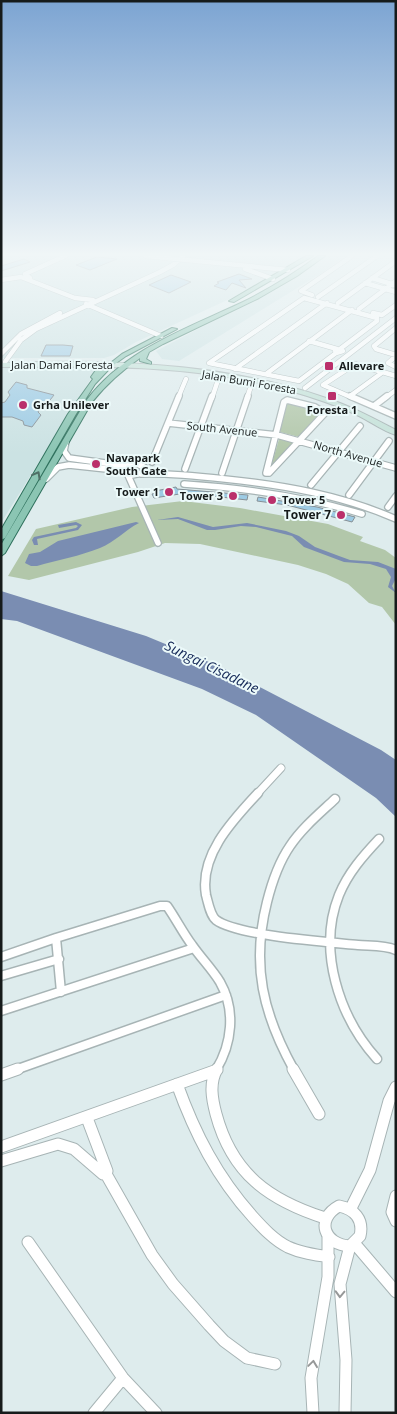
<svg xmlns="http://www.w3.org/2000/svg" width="397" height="1414" viewBox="0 0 397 1414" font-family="'Open Sans',sans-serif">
<rect width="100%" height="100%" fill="#deeced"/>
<path fill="#cbe2e3" d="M 1,256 L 304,256 L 284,269 L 234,297 L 136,342 L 114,355 L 104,358 L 1,358 Z
M 328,256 L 345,256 L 323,272 L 179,361 L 162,359 L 156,351 L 278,287 Z
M 1,367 L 97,369 L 1,523 Z"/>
<path fill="#b2c7aa" d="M 287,403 L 321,412 L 299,437 L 280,432 Z
M 281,438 L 295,443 L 271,467 L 279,439 Z
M 183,501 L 240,508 L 328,524 L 363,537 L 360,541 L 385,550 L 396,558 L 396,625 L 382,607 L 369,603 L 348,584 L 326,574 L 298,565 L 200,544 L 165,543 L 138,552 L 29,580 L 8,576 L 36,529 L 132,507 Z"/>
<path fill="#7a8db2" d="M 178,517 L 213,527 L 247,523 L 286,531 L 299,536 L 315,547 L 339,556 L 350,560 L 378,562 L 396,569 L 396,578 L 392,586 L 396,593 L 388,587 L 391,577 L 386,569 L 370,564 L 344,562 L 304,547 L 292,536 L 256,527 L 241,526 L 215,530 L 207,530 L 178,519 L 157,520 Z
M 76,522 L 82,525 L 78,530 L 37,539 L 38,545 L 34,545 L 32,540 L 34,537 L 76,528 L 78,526 L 76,525 L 59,528 L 58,525 Z
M 136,522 L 139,523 C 125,530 115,542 100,548 C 80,556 58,560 37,566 L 31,566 L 25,563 L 29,554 L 40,552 L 58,541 Z
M 1,591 L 146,636 L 221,667 L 381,750 L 396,760 L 396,817 L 376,798 L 256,715 L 202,689 L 17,621 L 1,619 Z"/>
<path fill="#9dcbe4" stroke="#869096" d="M 97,257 L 117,259 L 90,270 L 76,265 Z
M 24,259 L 30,262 L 1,271 L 1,266 Z
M 239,274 L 252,279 L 239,280 L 246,288 L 232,283 L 226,290 L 214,286 L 219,283 L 217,282 Z
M 171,275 L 191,282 L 169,293 L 149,285 Z
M 46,345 L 63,345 L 73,346 L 70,356 L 41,356 Z
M 16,382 L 27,385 L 27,388 L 54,395 L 47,404 L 41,406 L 38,412 L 41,415 L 32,427 L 24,425 L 23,421 L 12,417 L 1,417 L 1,403 L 5,402 L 10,395 L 8,392 Z
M 176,487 L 177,489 L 248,495 L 247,500 L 186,493 L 154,498 L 152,494 L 156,493 L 155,491 Z
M 258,497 L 317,507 L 355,517 L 352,522 L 287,505 L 257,501 Z"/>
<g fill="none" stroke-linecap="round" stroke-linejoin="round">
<defs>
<path id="street-far4" d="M 146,256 L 288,270
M 394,256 L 396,256
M 245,269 L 273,279
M 30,278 L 25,274 L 65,256
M 372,278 L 395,285
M 1,280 L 21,277 L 75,298 L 93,300
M 365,283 L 396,292
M 312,295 L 301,291 L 352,256
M 318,297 L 377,256
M 338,303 L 396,261
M 86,304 L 161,336
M 359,309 L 396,281
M 373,313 L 382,315 L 396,305
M 396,328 L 374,346 L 376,349 L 396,355
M 309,341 L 337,349
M 335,350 L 343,351 L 336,353 Z
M 336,353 L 299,381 L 209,363 L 304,298 L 377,318 L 377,321 L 340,349
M 1,354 L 21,334 L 60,313
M 396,356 L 388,363 L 396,367
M 5,362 L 21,340 L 36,329 L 160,272 L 173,265 L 183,256
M 235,369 L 327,303
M 266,374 L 352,310
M 305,388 L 396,318
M 350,396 L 383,372
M 178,398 L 186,379
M 212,398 L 217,383
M 247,398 L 250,389
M 353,398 L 323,385 L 355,364 L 396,376
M 385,398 L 396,390"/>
<path id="street-far3" d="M 350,396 L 396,416
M 287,400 L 315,407 L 325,413 L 269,473 L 266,473 L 284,402 Z
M 374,406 L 387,396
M 168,423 L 277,435 L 396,468
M 66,442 L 64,451 L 69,458 L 127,466
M 152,462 L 179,396
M 137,464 L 144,467 L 142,473 L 132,475 L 125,471 L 127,466 Z
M 185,469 L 212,396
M 127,473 L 158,543
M 222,473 L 248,396
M 141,474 C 169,473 197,476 225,479 C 284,485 341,495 396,519
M 46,479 L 58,467 L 69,465 L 125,471
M 184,484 C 245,488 304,496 362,514
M 311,485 L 360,426
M 349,495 L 389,441
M 388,507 L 396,496"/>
<path id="street-far2" d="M 257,794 L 281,768"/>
<path id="street-far1" d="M 258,793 C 233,820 199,855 206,895 C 208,902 210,915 216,920 C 238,936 328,942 358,945 C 370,946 385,945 396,950
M 1,957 L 56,938
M 1,976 L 59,959
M 61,992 L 56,938 L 160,906 L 167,906 C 176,919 183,933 192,945 C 201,958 212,969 220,982 C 236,1010 232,1044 216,1070
M 1,1011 L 194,948
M 377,1059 C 339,1017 317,950 339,895 C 348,873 363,856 379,839
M 15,1070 L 226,995
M 294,1070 C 263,1014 251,965 267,902 C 272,882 279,862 290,846 C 302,828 319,814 335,799"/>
<path id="street" d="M 217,1069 C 209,1083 212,1099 216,1114 C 232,1174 269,1200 325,1218
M 293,1069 L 319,1114
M 1,1075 L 18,1069
M 177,1084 C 195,1134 217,1177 253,1217 C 263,1228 274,1240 288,1247 C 301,1253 315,1255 329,1257
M 87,1118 L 107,1171 L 106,1174
M 1,1147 L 217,1070
M 1,1161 L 58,1144 L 74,1149 L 103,1174 L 106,1174 L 152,1255 L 173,1284 L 209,1325 L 224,1341 L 247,1358 L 275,1364
M 396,1196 L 392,1212 L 396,1221
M 339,1206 C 354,1209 364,1219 360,1236 L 350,1246 C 324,1245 315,1219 339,1206 Z
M 351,1208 L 370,1170 L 389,1101 L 396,1087
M 28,1242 L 123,1378 L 156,1413
M 355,1244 L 396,1292
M 94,1413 L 123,1378
M 313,1413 L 311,1378 L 328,1277 L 328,1237
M 345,1413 L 346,1360 L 340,1284 L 350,1246"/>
<path id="secondary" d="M 36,362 C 133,360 233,366 326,398 C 351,406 373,418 396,430 L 396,435 C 383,431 371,422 359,416 C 336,405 312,397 287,390 C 195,364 97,366 1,367 L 1,363 Z"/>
<path id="primary" d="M 306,256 L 313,256 L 234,302 L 229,301 Z
M 318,256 L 325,256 L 297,276 L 259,298 L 163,344 L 149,352 L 146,359 L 151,362 L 151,364 L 140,361 L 140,358 C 121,371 106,385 92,402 L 5,553 L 1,556 L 1,545 L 86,401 C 125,349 186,329 243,302 C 269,289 295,273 318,256 Z
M 172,328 L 177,329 L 126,356 L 112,366 L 95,384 L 76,414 L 5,538 L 1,540 L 1,530 L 68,414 L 93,379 L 91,377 L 96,370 L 89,365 L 89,363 L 93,363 L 103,369 L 122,354 Z"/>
</defs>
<use href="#street-far4" stroke="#a7b4b5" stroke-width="5.5"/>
<use href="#street-far3" stroke="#a7b4b5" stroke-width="8"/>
<use href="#street-far2" stroke="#a7b4b5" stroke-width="9"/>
<use href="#street-far1" stroke="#a7b4b5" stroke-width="11"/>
<use href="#street" stroke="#a7b4b5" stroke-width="13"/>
<use href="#secondary" stroke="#a7b4b5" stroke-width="2"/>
<use href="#primary" stroke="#2f715d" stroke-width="2"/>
<use href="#street-far4" stroke="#fff" stroke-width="4.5"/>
<use href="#street-far3" stroke="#fff" stroke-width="5.5"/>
<use href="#street-far2" stroke="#fff" stroke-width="7"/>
<use href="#street-far1" stroke="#fff" stroke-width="8"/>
<use href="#street" stroke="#fff" stroke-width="11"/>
<use href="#secondary" fill="#c5e2d9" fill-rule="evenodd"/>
<use href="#primary" fill="#8bc5b3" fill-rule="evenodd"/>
</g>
<defs><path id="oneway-chevron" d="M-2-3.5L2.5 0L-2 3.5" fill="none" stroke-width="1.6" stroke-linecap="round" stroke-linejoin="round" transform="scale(1.25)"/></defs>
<use stroke="#507067" href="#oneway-chevron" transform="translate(37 475) rotate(-61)"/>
<g stroke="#969898">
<use href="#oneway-chevron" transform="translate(340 1294) rotate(92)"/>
<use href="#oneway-chevron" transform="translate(313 1364) rotate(-82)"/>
</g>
<linearGradient id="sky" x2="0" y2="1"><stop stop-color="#7ca4d2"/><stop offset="0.56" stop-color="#f0f6f7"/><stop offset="1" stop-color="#f0f6f7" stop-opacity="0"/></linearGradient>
<rect width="397" height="454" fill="url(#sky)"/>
<g fill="#ba306b" stroke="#ecfafa" stroke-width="2">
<rect x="324" y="361" width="10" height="10" rx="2.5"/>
<rect x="327" y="391" width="10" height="10" rx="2.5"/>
<circle cx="23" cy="405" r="5"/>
<circle cx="96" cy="464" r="5"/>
<circle cx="169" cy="492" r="5"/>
<circle cx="233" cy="496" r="5"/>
<circle cx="272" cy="500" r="5"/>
<circle cx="341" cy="515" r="5"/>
</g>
<g text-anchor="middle" stroke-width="4" stroke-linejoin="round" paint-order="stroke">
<g font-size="11" fill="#161b1b" stroke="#ecfafa">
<text x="62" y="369">Jalan Damai Foresta</text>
<text transform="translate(249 382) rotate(10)" y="4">Jalan Bumi Foresta</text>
<text transform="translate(222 429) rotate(6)" y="4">South Avenue</text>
<text transform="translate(348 454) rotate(16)" y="4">North Avenue</text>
</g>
<g font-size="11" font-weight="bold" fill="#161b1b" stroke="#ecfafa" text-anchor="start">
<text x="339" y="370">Allevare</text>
<text x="33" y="409">Grha Unilever</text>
<text x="332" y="414" text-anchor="middle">Foresta 1</text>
<text x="106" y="462">Navapark<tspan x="106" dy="13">South Gate</tspan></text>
<text x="159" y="496" text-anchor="end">Tower 1</text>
<text x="223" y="500" text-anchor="end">Tower 3</text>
<text x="282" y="504">Tower 5</text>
</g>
<g font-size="12" font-weight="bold" fill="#161b1b" stroke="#ecfafa" text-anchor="end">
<text x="331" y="519">Tower 7</text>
</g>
<g font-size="14" font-style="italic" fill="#132756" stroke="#ecfafa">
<text transform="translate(212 667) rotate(26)" y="5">Sungai Cisadane</text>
</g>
</g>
<rect width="397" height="1414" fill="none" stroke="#161b1b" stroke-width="5"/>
</svg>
